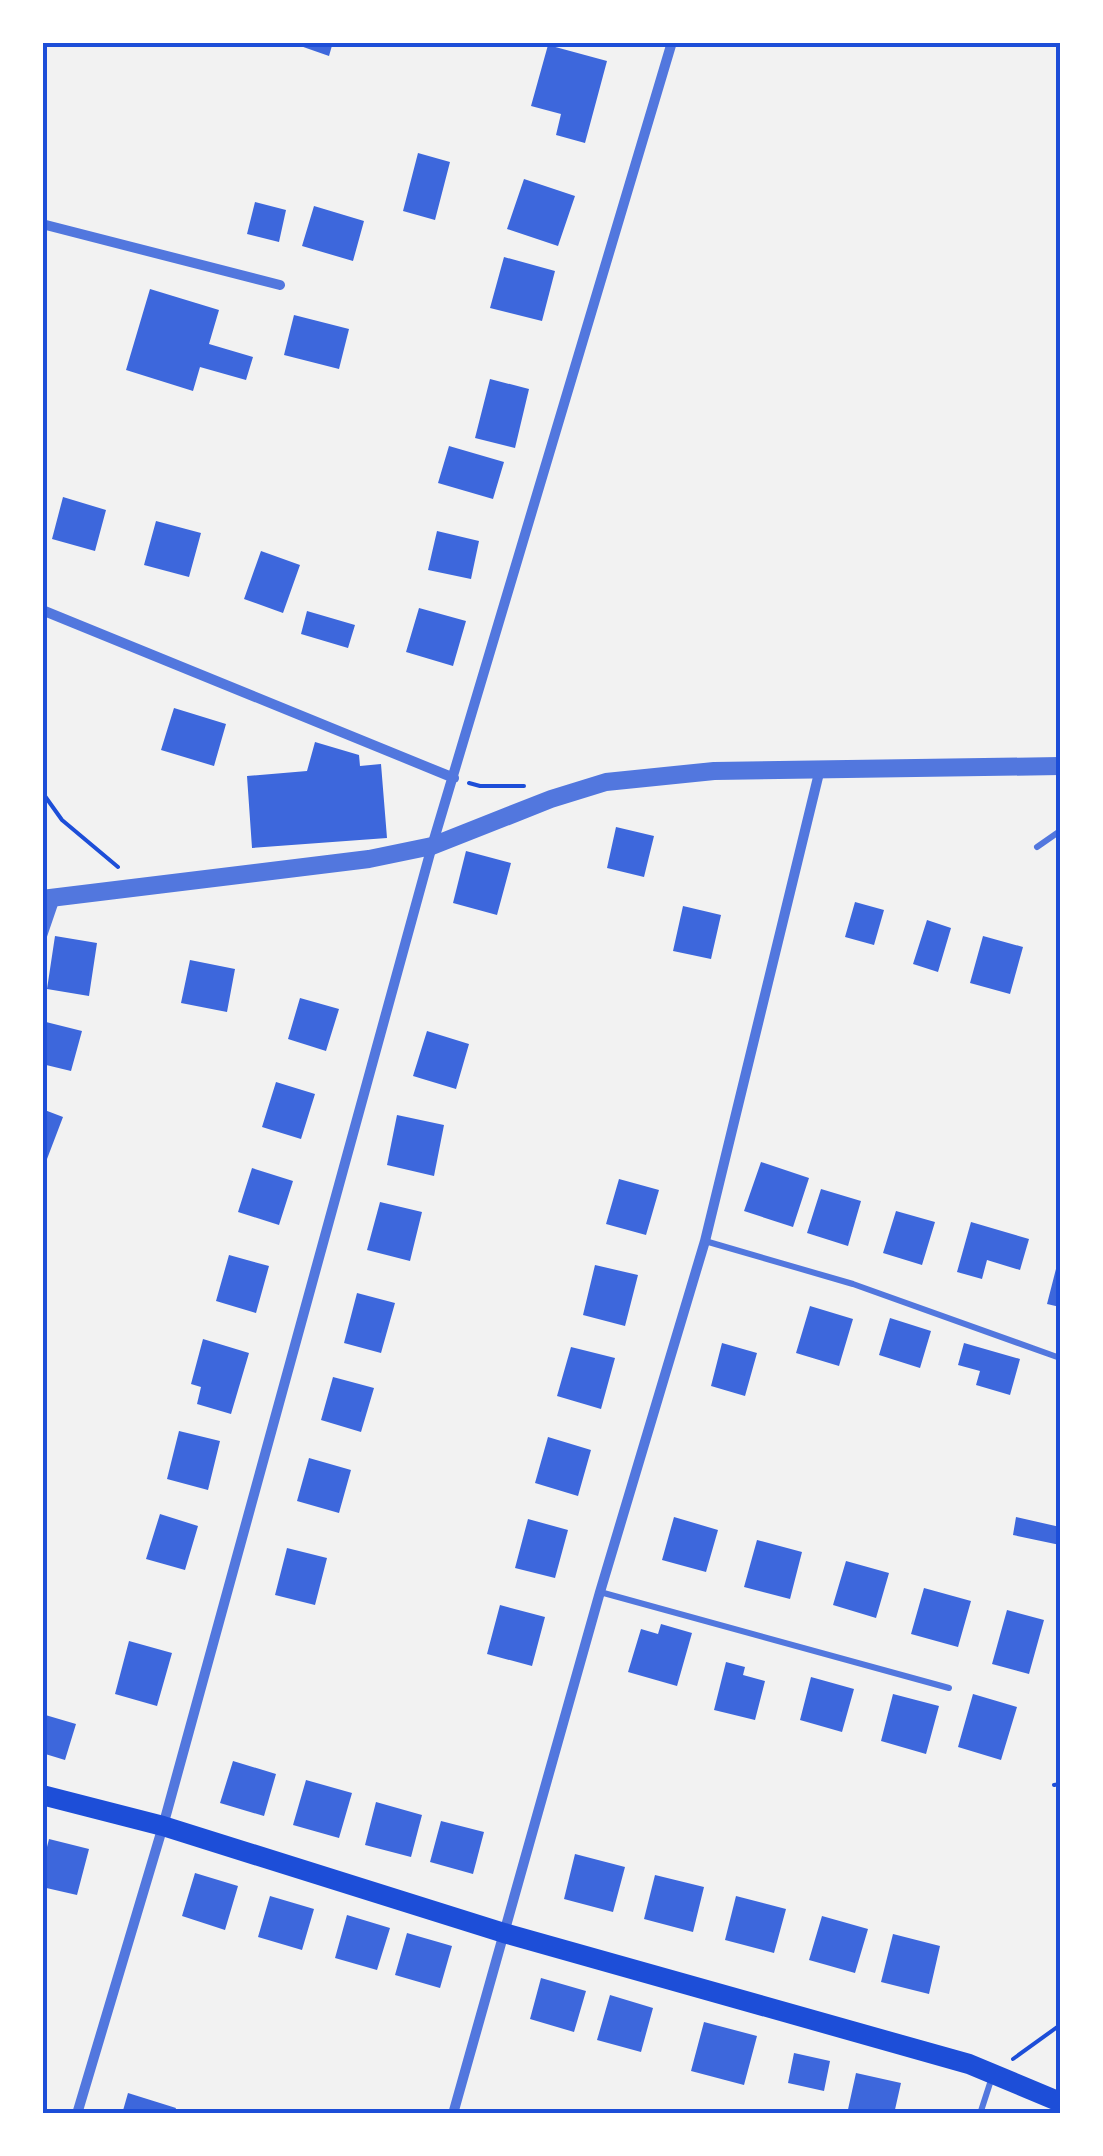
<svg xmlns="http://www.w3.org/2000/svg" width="1103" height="2156" viewBox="0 0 1103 2156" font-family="Inter,sans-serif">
<rect width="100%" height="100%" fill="#f2f2f2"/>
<path fill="#3d67dc" d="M 289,42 L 333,42 L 329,56 Z
M 548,45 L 607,61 L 585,143 L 556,135 L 561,114 L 531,106 Z
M 418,153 L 450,162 L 435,220 L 403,211 Z
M 524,179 L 575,196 L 558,246 L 507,229 Z
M 255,202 L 286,210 L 279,242 L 247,234 Z
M 314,206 L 364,221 L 353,261 L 302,246 Z
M 504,257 L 555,271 L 542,321 L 490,308 Z
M 150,289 L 219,310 L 209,344 L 253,357 L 246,380 L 200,367 L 193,391 L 126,370 Z
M 294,315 L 349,329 L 339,369 L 284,355 Z
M 490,379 L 529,389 L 515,448 L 475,438 Z
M 449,446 L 504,462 L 493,499 L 438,483 Z
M 63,497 L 106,510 L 95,551 L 52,539 Z
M 156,521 L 201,533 L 189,577 L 144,565 Z
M 437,531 L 479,541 L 471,579 L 428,570 Z
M 261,551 L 300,565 L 283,613 L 244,599 Z
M 419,608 L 466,621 L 453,666 L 406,652 Z
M 307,611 L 355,625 L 348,648 L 301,634 Z
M 174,708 L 226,724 L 214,766 L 161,750 Z
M 315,742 L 359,755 L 360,766 L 381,764 L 387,838 L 252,848 L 247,776 L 307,771 Z
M 616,827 L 654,836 L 644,877 L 607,868 Z
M 466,851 L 511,863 L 497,915 L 453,903 Z
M 855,902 L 884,910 L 874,945 L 845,937 Z
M 683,906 L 721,915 L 711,959 L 673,951 Z
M 927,920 L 951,928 L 938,972 L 913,964 Z
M 55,936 L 97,943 L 89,996 L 47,989 Z
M 983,936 L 1023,947 L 1010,994 L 970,983 Z
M 190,960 L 235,969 L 227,1012 L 181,1003 Z
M 300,998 L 339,1009 L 326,1051 L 288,1039 Z
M 42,1021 L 82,1031 L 71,1071 L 42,1064 Z
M 427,1031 L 469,1044 L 456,1089 L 413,1076 Z
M 276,1082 L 315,1094 L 301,1139 L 262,1127 Z
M 42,1109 L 63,1117 L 47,1159 L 42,1157 Z
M 397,1115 L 444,1125 L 434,1176 L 387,1165 Z
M 761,1162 L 809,1178 L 793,1227 L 744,1211 Z
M 252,1168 L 293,1181 L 279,1225 L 238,1212 Z
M 619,1179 L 659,1190 L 646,1235 L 606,1224 Z
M 821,1189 L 861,1201 L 848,1246 L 807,1233 Z
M 380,1202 L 422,1212 L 410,1261 L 367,1250 Z
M 896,1211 L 935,1222 L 922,1265 L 883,1253 Z
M 971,1222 L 1029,1239 L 1020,1270 L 987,1260 L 982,1279 L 957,1272 Z
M 229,1255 L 269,1266 L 256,1313 L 216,1301 Z
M 595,1265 L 638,1275 L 625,1326 L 583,1315 Z
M 1057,1265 L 1060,1266 L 1060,1307 L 1047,1304 Z
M 357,1293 L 395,1303 L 381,1353 L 344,1343 Z
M 810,1306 L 853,1319 L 839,1366 L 796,1353 Z
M 890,1318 L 931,1331 L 920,1368 L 879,1355 Z
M 203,1339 L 249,1353 L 231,1414 L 197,1404 L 201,1387 L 191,1384 Z
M 722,1343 L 757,1353 L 745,1396 L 711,1386 Z
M 964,1343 L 1020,1359 L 1010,1395 L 976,1385 L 980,1371 L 958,1365 Z
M 571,1347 L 615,1358 L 601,1409 L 557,1396 Z
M 333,1377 L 374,1388 L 361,1432 L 321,1420 Z
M 179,1431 L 220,1441 L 208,1490 L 167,1479 Z
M 548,1437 L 591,1450 L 578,1496 L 535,1483 Z
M 309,1458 L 351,1470 L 339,1513 L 297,1501 Z
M 160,1514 L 198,1526 L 185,1570 L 146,1559 Z
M 674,1517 L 718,1530 L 706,1572 L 662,1560 Z
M 1016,1517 L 1060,1527 L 1060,1545 L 1013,1535 Z
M 528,1519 L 568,1530 L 555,1578 L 515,1568 Z
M 757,1540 L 802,1552 L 790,1599 L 744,1587 Z
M 287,1548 L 327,1558 L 315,1605 L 275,1595 Z
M 846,1561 L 889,1573 L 876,1618 L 833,1605 Z
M 924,1588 L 971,1601 L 958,1647 L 911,1634 Z
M 500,1605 L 545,1617 L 532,1666 L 487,1654 Z
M 1007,1610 L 1044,1620 L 1029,1674 L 992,1664 Z
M 661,1624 L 692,1633 L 677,1686 L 628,1672 L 641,1629 L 658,1634 Z
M 129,1641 L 172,1653 L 157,1706 L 115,1694 Z
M 726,1662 L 745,1667 L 743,1675 L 765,1681 L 755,1720 L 714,1710 Z
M 811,1677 L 854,1689 L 842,1732 L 800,1720 Z
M 893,1694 L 939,1706 L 926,1754 L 881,1741 Z
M 973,1694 L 1017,1707 L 1001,1760 L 958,1747 Z
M 42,1714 L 76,1724 L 65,1760 L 42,1753 Z
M 233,1761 L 276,1774 L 264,1816 L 220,1803 Z
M 306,1780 L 352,1793 L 339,1838 L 293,1825 Z
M 376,1802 L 422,1815 L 411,1857 L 365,1845 Z
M 441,1821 L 484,1832 L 473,1874 L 430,1862 Z
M 49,1839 L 89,1849 L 77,1895 L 42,1887 L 42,1867 Z
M 575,1854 L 625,1867 L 613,1912 L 564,1899 Z
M 195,1873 L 238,1886 L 225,1930 L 182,1916 Z
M 655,1875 L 704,1887 L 693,1932 L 644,1919 Z
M 270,1896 L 314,1909 L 302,1950 L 258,1937 Z
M 736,1896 L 786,1909 L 774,1953 L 725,1940 Z
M 347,1915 L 390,1928 L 377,1970 L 335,1958 Z
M 822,1916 L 868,1929 L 855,1973 L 809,1960 Z
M 407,1933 L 452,1946 L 440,1988 L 395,1975 Z
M 893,1934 L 940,1946 L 929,1994 L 881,1982 Z
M 541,1978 L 586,1991 L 574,2032 L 530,2019 Z
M 610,1995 L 653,2008 L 641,2052 L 597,2040 Z
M 704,2022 L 757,2036 L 744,2085 L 691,2071 Z
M 794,2053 L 830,2061 L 824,2091 L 788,2083 Z
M 856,2073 L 901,2083 L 894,2114 L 847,2114 Z
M 128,2093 L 176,2108 L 174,2114 L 122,2114 Z"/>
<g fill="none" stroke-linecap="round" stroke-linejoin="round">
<path stroke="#1d4ed8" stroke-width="4" d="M 469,783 L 480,786 L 524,786
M 42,792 L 62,820 L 118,867
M 1054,1785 L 1060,1784
M 1013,2059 L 1060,2025"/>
<path stroke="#5277de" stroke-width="6" d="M 1037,847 L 1060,831
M 705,1241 L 853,1284 L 1060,1358
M 600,1592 L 949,1688
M 980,2114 L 992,2077"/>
<path stroke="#5277de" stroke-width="10" d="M 42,224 L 280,285
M 42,610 L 454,778
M 42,936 L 55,898
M 77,2114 L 163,1826 L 432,846 L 672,42
M 453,2114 L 600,1592 L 705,1241 L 820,769"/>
<path stroke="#5277de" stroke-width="18" d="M 42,899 L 369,859 L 432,846 L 551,799 L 606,782 L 714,771 L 1060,766"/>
<path stroke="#1d4ed8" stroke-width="20" d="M 42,1795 L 163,1826 L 504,1933 L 969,2064 L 1060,2102"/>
</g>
<rect width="1103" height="2156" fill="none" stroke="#ffffff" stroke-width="90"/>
<rect x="45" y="45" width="1013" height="2066" fill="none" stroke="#1d4ed8" stroke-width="4"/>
</svg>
